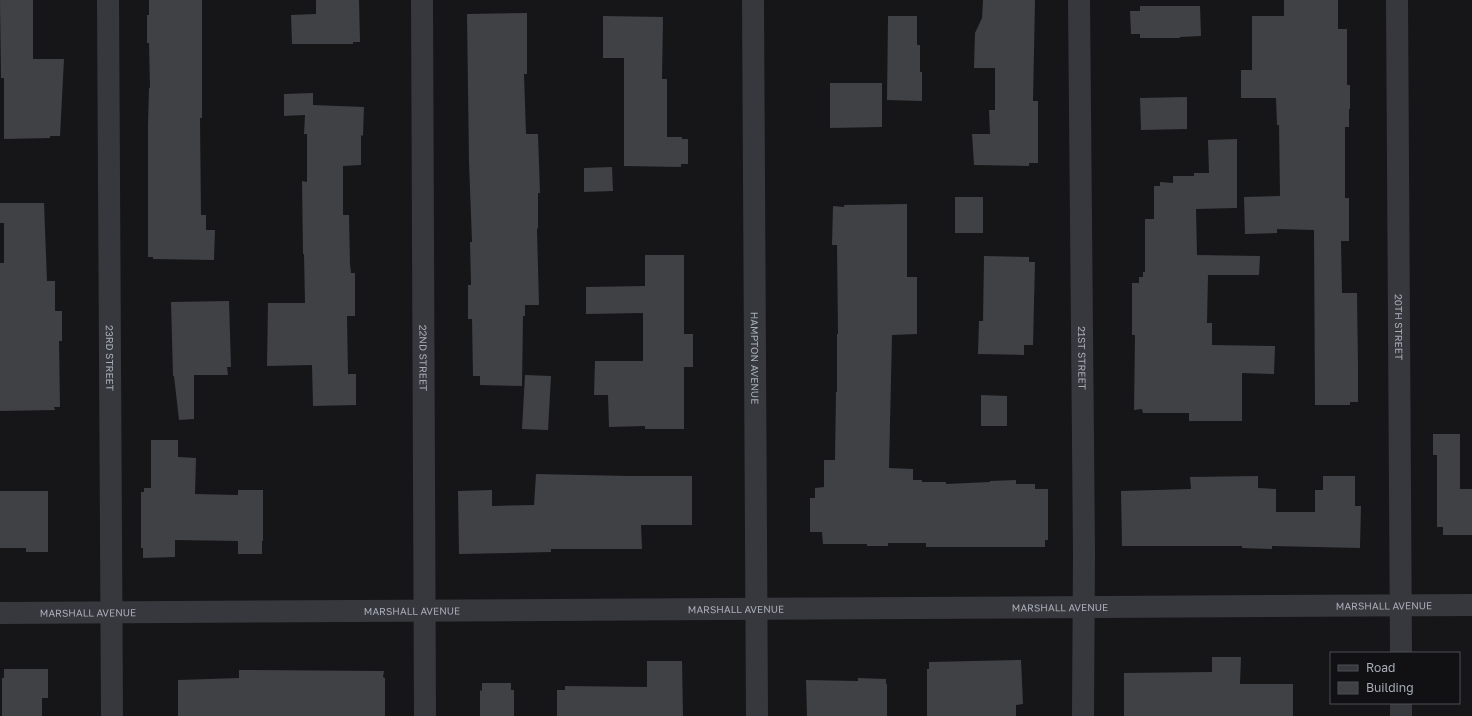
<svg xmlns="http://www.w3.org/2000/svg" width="1472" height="716" viewBox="0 0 1472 716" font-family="'Golos Text',sans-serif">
<rect width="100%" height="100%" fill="#161618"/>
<path fill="#404145" d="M 0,0 L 33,0 L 33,59 L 64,59 L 60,136 L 50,136 L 50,138 L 4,139 L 4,78 L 1,78 Z
M 149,0 L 202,0 L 202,118 L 200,118 L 201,215 L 206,215 L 206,230 L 215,230 L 214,260 L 153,259 L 153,257 L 148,257 L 148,125 L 149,88 L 150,88 L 149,43 L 147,43 L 147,15 L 149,15 Z
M 316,0 L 359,0 L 360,42 L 353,42 L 353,44 L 292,44 L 291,15 L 316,14 Z
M 983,0 L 1035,0 L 1033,101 L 1038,101 L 1038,163 L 1029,163 L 1029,166 L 974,165 L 972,134 L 990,134 L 989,110 L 995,110 L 995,68 L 974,68 L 975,33 L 982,18 Z
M 1284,0 L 1338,0 L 1338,29 L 1347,29 L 1347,85 L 1350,85 L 1350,109 L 1349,109 L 1349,127 L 1345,127 L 1345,198 L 1349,198 L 1349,241 L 1341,241 L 1342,293 L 1357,293 L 1358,368 L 1358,402 L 1350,402 L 1350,405 L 1315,405 L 1314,230 L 1277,229 L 1277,233 L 1245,234 L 1244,197 L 1280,196 L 1279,125 L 1277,125 L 1276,98 L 1241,98 L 1241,70 L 1252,70 L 1252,16 L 1284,16 Z
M 1140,6 L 1200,6 L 1201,36 L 1180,37 L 1180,38 L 1140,38 L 1140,34 L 1131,34 L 1130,11 L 1140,11 Z
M 527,13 L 527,74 L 524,74 L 526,134 L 538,134 L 540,193 L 538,193 L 538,228 L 537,229 L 539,305 L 525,305 L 525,316 L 523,316 L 522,386 L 480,385 L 480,376 L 473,376 L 472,319 L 468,319 L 468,285 L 471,285 L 470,242 L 472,242 L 469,162 L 467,14 Z
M 603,16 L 663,17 L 662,79 L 667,79 L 667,137 L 682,137 L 682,139 L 688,139 L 688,164 L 681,164 L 681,167 L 624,166 L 624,58 L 603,58 Z
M 888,16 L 917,16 L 917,45 L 920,45 L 920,72 L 922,72 L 922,101 L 887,100 Z
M 830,83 L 882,83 L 882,127 L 830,128 Z
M 313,93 L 313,105 L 364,107 L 363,136 L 361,135 L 361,165 L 343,166 L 343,215 L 349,215 L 350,264 L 351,273 L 355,273 L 355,316 L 347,316 L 348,374 L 356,374 L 356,405 L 313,406 L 312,365 L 267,366 L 268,303 L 305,303 L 304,254 L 303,254 L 302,181 L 307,182 L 307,134 L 304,134 L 305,115 L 284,116 L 284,94 Z
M 1187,97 L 1187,129 L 1141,130 L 1140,98 Z
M 1237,139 L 1237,208 L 1196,209 L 1197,255 L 1260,256 L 1259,275 L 1208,275 L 1207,323 L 1212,323 L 1212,345 L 1275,346 L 1274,374 L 1242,373 L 1242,421 L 1189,421 L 1189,413 L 1143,413 L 1142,409 L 1134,410 L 1135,335 L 1132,335 L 1132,283 L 1139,283 L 1139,277 L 1143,277 L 1143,272 L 1145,272 L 1145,219 L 1154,219 L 1154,186 L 1160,186 L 1160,182 L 1173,183 L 1173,176 L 1194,176 L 1194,173 L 1209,173 L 1208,140 Z
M 612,167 L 613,191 L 584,192 L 584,168 Z
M 955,197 L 983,197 L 983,233 L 955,233 Z
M 0,203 L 44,203 L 47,281 L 55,281 L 55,311 L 62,311 L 62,341 L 59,341 L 60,407 L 54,407 L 55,410 L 0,411 L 0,263 L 4,263 L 4,223 L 0,223 Z
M 907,204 L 907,277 L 917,277 L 917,334 L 892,335 L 889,468 L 913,469 L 913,480 L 922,480 L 922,482 L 946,482 L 946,484 L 990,482 L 990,481 L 1016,480 L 1016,484 L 1035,484 L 1035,489 L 1048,489 L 1048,540 L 1045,540 L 1045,547 L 926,547 L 926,543 L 888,543 L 888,546 L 867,546 L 867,544 L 823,544 L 822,532 L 810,532 L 810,498 L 815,498 L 815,488 L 824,487 L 824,460 L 835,460 L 836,392 L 837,392 L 837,334 L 838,334 L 837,245 L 832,245 L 833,206 L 844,207 L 844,205 Z
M 645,255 L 684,255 L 684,334 L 693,334 L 693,367 L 684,367 L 684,429 L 645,429 L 645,426 L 609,427 L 608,395 L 594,395 L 595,361 L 643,361 L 643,313 L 586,314 L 586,287 L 645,286 Z
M 984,256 L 1029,257 L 1029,262 L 1035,262 L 1033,345 L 1024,345 L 1024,355 L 978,354 L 979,321 L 983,321 Z
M 229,301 L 231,367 L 227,367 L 228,375 L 194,375 L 194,419 L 179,420 L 174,376 L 173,376 L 171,302 Z
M 525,375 L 551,376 L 548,430 L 522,429 Z
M 981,395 L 1007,396 L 1007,426 L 981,426 Z
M 1433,434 L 1460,434 L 1460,489 L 1472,489 L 1472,535 L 1443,535 L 1443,527 L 1437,527 L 1437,455 L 1433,455 Z
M 151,440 L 178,440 L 178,457 L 196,458 L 195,494 L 238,495 L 238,490 L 263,490 L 263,541 L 262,541 L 262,554 L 238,554 L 238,541 L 175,540 L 175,557 L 143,558 L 143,548 L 141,548 L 141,492 L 144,492 L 144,488 L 151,488 Z
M 536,474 L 629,476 L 692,476 L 692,525 L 641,525 L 642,549 L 551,549 L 551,552 L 459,554 L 458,491 L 492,490 L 492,506 L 534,505 Z
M 1258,476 L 1258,488 L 1276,489 L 1276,512 L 1315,512 L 1315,490 L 1323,490 L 1323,476 L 1355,476 L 1355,506 L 1361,506 L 1360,548 L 1272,546 L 1272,549 L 1242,548 L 1242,546 L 1122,546 L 1121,491 L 1191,489 L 1190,477 Z
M 0,491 L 48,491 L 48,552 L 26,552 L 26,548 L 0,548 Z
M 1212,657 L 1241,657 L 1240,684 L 1293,684 L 1293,716 L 1124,716 L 1124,673 L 1212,672 Z
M 1021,660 L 1023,704 L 1016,705 L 1016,716 L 927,716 L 927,669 L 929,669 L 929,662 Z
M 647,661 L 682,661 L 683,716 L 557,716 L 557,690 L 565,690 L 565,686 L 647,687 Z
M 4,669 L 48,669 L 48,698 L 42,698 L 42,716 L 2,716 L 2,678 L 4,678 Z
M 239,670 L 384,671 L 383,677 L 385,678 L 385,716 L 178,716 L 178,680 L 239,678 Z
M 858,678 L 886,679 L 886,684 L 887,684 L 887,716 L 807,716 L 806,680 L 858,681 Z
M 482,683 L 511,683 L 511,690 L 514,690 L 514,716 L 480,716 L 480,690 L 482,691 Z"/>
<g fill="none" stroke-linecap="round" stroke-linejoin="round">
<g stroke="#37383d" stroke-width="22">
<path id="s1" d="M 108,0 L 112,716"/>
<path id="s2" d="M 422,0 L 425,716"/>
<path id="s3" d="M 753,0 L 757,716"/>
<path id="s4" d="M 1079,0 L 1084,553 L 1083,716"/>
<path id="s5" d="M 1397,0 L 1401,653"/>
<path id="s6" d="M 0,613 L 1472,605"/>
<path d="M 1401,703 L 1401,716"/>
</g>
</g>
<g text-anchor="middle" stroke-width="3.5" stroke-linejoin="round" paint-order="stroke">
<g font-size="10" fill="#a8adb8" stroke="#111113">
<text dy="4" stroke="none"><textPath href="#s5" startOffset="327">20TH STREET</textPath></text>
<text dy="4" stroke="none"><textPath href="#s1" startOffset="358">23RD STREET</textPath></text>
<text dy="4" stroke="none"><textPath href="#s2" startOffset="358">22ND STREET</textPath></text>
<text dy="4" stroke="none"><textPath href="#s3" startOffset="358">HAMPTON AVENUE</textPath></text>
<text dy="4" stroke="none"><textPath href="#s4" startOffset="358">21ST STREET</textPath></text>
<text dy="4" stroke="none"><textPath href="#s6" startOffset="1384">MARSHALL AVENUE</textPath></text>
<text dy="4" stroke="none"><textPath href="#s6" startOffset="1060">MARSHALL AVENUE</textPath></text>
<text dy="4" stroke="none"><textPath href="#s6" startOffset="736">MARSHALL AVENUE</textPath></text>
<text dy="4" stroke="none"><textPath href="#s6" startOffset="412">MARSHALL AVENUE</textPath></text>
<text dy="4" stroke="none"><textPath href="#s6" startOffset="88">MARSHALL AVENUE</textPath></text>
</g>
</g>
<rect x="1330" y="652" width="130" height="52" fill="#111113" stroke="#4d4f55"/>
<rect x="1338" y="665" width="20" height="6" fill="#37383d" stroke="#4d4f55"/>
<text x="1366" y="672" font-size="12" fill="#a8adb8">Road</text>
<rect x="1338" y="682" width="20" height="12" fill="#404145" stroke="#4d4f55"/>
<text x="1366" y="692" font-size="12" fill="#a8adb8">Building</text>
</svg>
